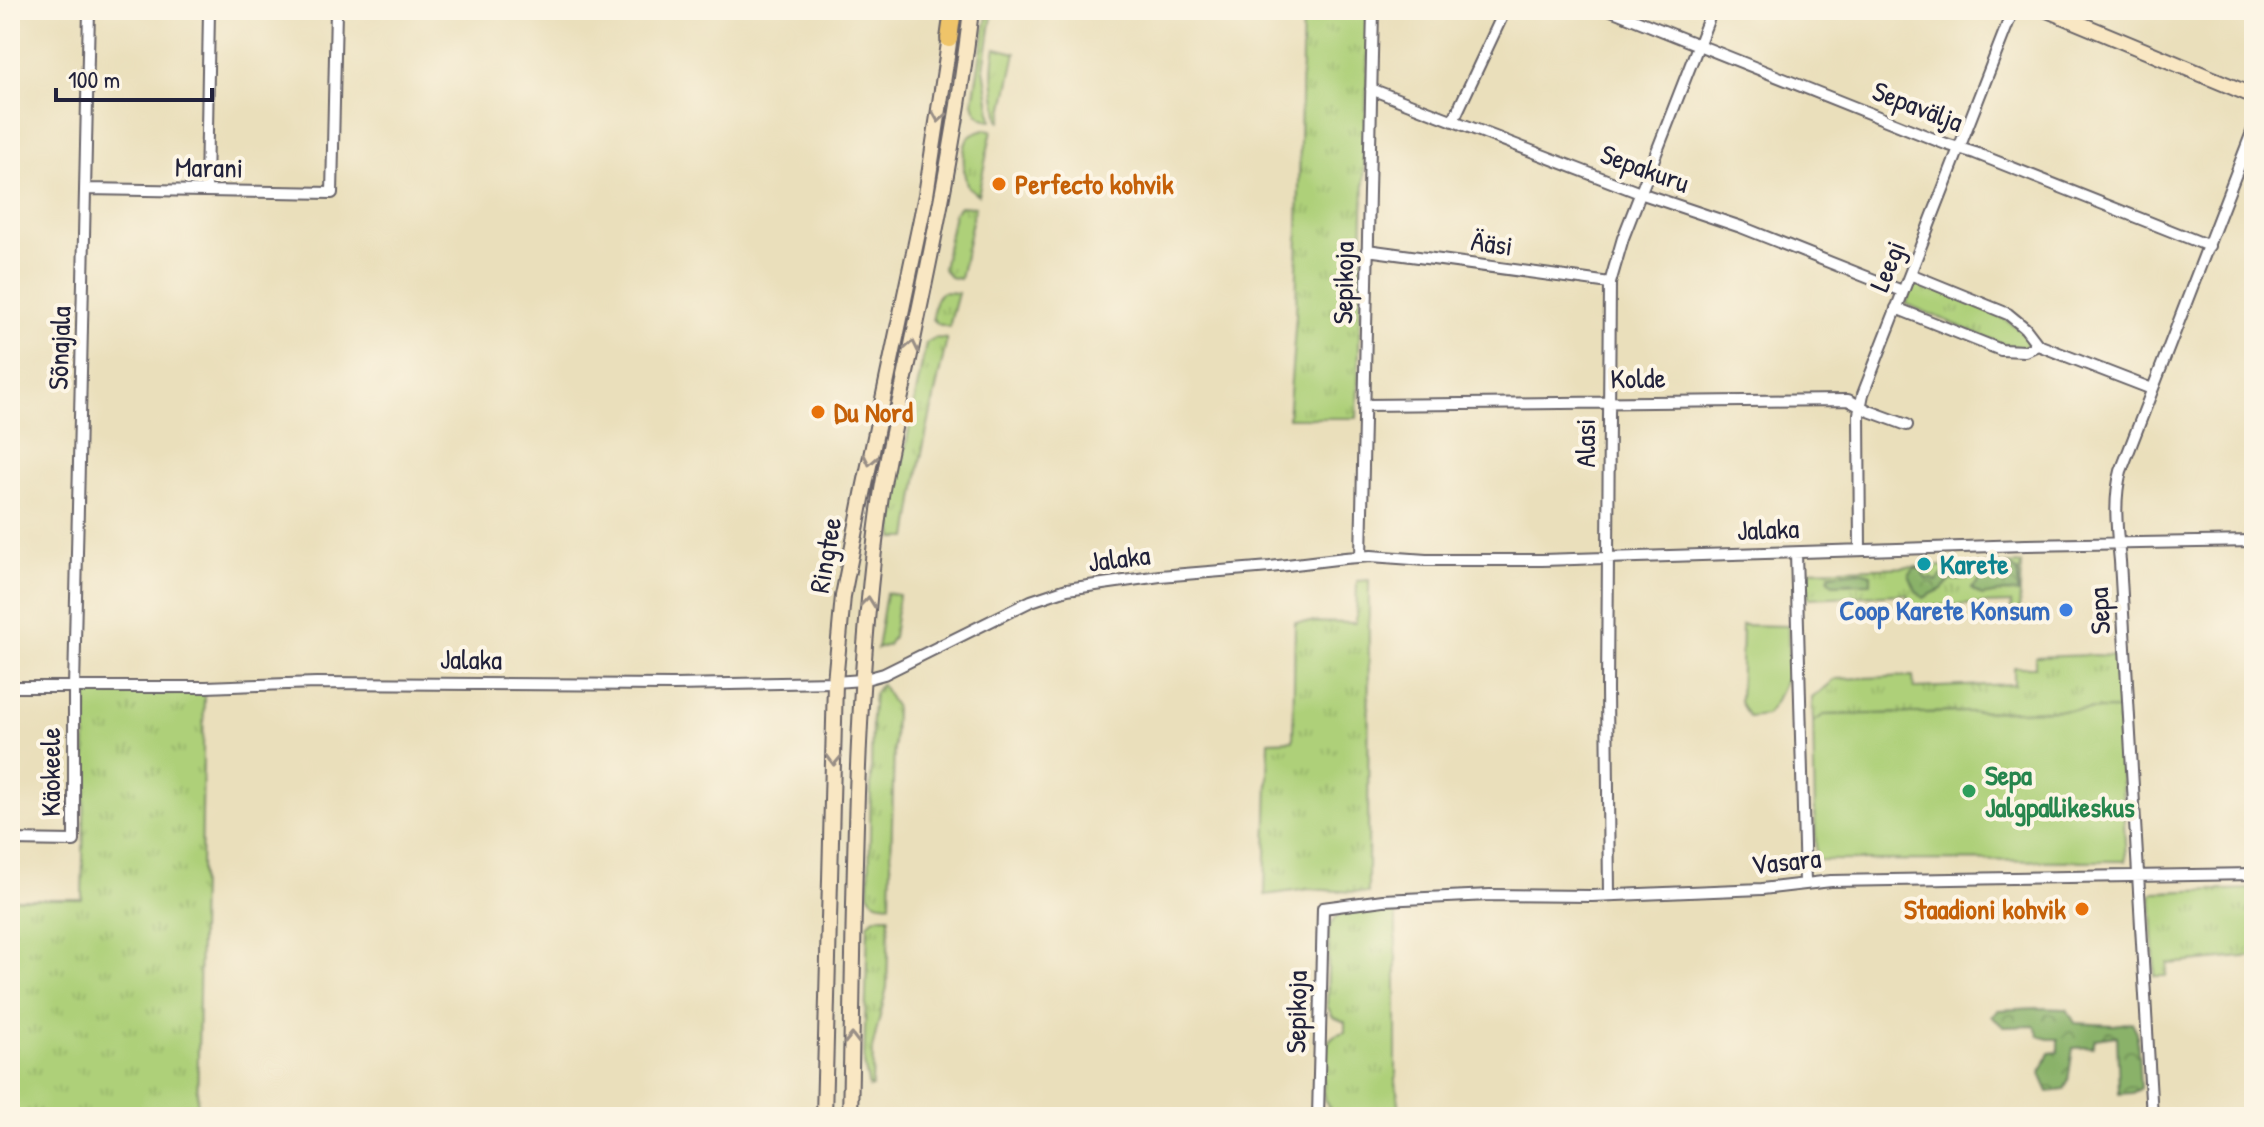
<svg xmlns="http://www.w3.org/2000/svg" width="2264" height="1127" viewBox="0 0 2264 1127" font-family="'Patrick Hand',sans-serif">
<defs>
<pattern id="grass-tufts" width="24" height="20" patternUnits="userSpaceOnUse" patternTransform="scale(2)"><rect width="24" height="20" fill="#aed079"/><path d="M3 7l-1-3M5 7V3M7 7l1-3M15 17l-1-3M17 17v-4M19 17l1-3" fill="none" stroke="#95b26a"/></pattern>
<pattern id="forest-crowns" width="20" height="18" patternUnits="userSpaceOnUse" patternTransform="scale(2)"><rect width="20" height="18" fill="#8ab269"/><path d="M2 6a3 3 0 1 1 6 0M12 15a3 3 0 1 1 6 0" fill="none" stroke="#709058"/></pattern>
</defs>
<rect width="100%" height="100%" fill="#fcf5e5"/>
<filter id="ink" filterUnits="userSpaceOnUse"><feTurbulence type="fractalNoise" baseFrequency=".0125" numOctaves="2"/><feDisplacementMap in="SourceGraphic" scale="16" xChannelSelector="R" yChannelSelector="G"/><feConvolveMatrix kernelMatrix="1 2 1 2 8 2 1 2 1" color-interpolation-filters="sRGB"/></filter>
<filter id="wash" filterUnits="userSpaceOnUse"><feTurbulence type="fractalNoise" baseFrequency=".006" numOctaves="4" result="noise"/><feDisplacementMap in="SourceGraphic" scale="32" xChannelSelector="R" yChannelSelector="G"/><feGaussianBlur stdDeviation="1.8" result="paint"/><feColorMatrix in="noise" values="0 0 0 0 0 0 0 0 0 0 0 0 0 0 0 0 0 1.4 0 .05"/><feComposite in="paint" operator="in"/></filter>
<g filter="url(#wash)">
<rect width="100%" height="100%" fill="#eadfbb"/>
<path fill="url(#grass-tufts)" stroke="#68795a" stroke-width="2" d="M 988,10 L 993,10 L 984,68 L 992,120 C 981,120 974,112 973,101 Z
M 1303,10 L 1369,10 L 1357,418 L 1288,418 L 1296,316 Z
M 996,48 L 1016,53 L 1001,121 L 999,120 C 995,96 990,72 996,48 Z
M 985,129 L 992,130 L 978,195 L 968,187 C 963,175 960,143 972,134 C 976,131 980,131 985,129 Z
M 960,206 L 975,207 L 960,279 L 950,277 L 943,269 L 954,213 Z
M 1915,281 C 1939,291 2023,318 2029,343 L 2022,348 L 2000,343 L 1906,304 Z
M 943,292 L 958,293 L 949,327 L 938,324 L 933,319 C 933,309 934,296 943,292 Z
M 935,338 L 947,339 L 920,462 L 908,538 L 894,538 L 892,516 L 925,348 L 926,343 Z
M 2021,564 L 2019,616 L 2012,617 L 2011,603 L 1908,607 L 1907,594 L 1808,598 L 1805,570 Z
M 1369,580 L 1368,893 L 1309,889 L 1265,895 L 1269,741 L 1293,740 L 1295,622 L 1356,623 L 1357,581 Z
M 886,593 L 899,595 L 893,637 L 888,645 L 877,649 Z
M 2092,655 L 2116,656 L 2118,709 L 1824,715 L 1813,722 L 1812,698 L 1836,679 L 1913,676 L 1914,688 L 2014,684 L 2014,667 L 2035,667 L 2035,657 Z
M 881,684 L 895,706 L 890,904 C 880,903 873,903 869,893 L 872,716 L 874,694 Z
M 204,693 L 197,1117 L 10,1117 L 10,899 L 82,899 L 87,694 Z
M 2254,889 L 2254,956 L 2168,964 L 2166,976 L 2155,976 L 2151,894 L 2154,892 Z
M 1388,907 L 1393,908 L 1396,917 L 1396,1082 L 1401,1117 L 1335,1116 C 1318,1102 1325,1071 1325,1051 C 1328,1039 1333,1034 1345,1032 L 1345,1022 L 1333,1017 L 1327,1006 L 1329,929 C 1336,905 1367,909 1388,907 Z
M 889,916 L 887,987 L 873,1045 L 872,1087 L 869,1088 L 864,1063 L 868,925 C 873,916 880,916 889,916 Z"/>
<path fill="url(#forest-crowns)" stroke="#566a52" stroke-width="2" d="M 2001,566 L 2012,567 L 2018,572 L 2018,593 L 2004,592 L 1982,596 L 1971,589 L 1979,582 L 1982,569 Z
M 1915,568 L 1925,570 L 1923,574 L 1926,579 L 1931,578 L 1937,581 C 1944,570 1957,566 1969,574 L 1960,580 L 1950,580 L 1942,589 L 1923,598 L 1916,591 L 1909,575 Z
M 1859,571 L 1871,574 L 1871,583 L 1833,584 L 1828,578 L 1830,574 Z
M 2037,1008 L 2067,1009 L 2075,1023 L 2114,1025 L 2132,1022 L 2137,1032 L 2140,1089 L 2132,1093 L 2119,1094 L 2117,1036 L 2095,1039 L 2093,1047 L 2073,1048 L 2068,1081 L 2064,1090 L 2048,1092 L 2040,1074 L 2049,1053 L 2058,1052 L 2058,1039 L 2048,1039 L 2039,1036 L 2035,1026 L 2004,1027 L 1991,1016 L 1998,1010 Z"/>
<path fill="#aed079" stroke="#68795a" stroke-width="2" d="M 1742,625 L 1788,626 L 1789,674 L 1774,704 L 1766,715 L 1749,717 L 1740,702 Z
M 2118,709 L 2126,861 L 1816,860 L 1813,722 L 1824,715 Z"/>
</g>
<g filter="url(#ink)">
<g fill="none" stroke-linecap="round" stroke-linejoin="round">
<defs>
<path id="minor" d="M 1611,10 L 1946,144 L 1975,153 L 2209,246
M 1371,89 L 1640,193 L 1741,227 L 1902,291
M 1453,121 L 1505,10
M 86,189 L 332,193 L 336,10
M 206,191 L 209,10
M 1367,250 L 1610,283
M 1910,274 L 2008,314 L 2025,328 L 2038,345 L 2152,389
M 1896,308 L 2001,350 L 2025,351 L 2038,345
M 1364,405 L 1848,400 L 1869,411 L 1907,425
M 1860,550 L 1859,414 L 1863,394 L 2013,10
M 1796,553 L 1805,883
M 1361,557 L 1373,10
M 10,687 L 206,687 L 316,683 L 673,685 L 835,682 L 862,680 L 884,674 L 1031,601 L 1067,589 L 1160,576 L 1270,567 L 1345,558 L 1371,556 L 1426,560 L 1542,560 L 2026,545 L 2254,541
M 10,840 L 74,841 L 74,688 L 89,10
M 1609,895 L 1607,689 L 1610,283 L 1623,238 L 1712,10
M 1318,1117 L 1323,908 L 1383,900 L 1490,895 L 1592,896 L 1762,889 L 1831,881 L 2254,874
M 2152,1117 L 2120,561 C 2117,531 2113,501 2121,471 L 2254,127"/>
<path id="secondary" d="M 2047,10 L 2254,96
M 824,1117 L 835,682 L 843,596 L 863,494 L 926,195 L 951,30
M 850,1117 C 855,911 852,700 881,496 C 890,439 905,382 916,325 C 938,220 959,116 971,10"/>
<path id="trunk" d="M 949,39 L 953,10"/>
</defs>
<use href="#minor" stroke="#686468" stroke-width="14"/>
<use href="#secondary" stroke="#686468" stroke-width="18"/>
<use href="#trunk" stroke="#686468" stroke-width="20"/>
<use href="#minor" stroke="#fff" stroke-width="10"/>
<use href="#secondary" stroke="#f9e7c3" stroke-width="14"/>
<use href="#trunk" stroke="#efc469" stroke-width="16"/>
</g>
<defs><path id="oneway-chevron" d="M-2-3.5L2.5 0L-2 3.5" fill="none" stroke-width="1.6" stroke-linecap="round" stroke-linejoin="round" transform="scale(2)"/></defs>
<g stroke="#988e86">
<use href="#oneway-chevron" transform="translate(939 117) rotate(99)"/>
<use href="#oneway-chevron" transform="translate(912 346) rotate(-78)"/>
<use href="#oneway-chevron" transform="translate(870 460) rotate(102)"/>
<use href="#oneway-chevron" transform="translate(868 602) rotate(-84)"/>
<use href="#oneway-chevron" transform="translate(834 760) rotate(92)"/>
<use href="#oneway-chevron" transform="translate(852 1039) rotate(-89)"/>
</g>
</g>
<g fill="#e8710a" stroke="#fcf5e5" stroke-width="3">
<circle cx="999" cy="184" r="8"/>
<circle cx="818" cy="412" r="8"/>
<circle cx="2082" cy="909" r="8"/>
</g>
<circle fill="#0f9aa8" stroke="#fcf5e5" stroke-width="3" cx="1924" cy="564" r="8"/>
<circle fill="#3f7fe0" stroke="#fcf5e5" stroke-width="3" cx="2066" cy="610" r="8"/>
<circle fill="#2e9e5b" stroke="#fcf5e5" stroke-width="3" cx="1969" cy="791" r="8"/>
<g text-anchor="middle" stroke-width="8" stroke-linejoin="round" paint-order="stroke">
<g font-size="28" fill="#22223b" stroke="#fcf5e5">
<text transform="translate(1918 106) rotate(21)" y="10">Sepavälja</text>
<text transform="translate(209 167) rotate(1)" y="10">Marani</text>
<text transform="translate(1645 168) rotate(20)" y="10">Sepakuru</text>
<text transform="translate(1492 243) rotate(8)" y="10">Ääsi</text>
<text transform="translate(1887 266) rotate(-68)" y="10">Leegi</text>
<text transform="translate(1343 283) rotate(-89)" y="10">Sepikoja</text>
<text transform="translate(59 348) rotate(-88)" y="10">Sõnajala</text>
<text transform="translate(1638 378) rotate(-1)" y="10">Kolde</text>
<text transform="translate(1585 443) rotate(-90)" y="10">Alasi</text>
<text transform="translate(1768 529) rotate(-2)" y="10">Jalaka</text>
<text transform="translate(825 555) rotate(-80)" y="10">Ringtee</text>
<text transform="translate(1119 558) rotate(-7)" y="10">Jalaka</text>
<text transform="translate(2099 611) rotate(-93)" y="10">Sepa</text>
<text transform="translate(471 659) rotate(1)" y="10">Jalaka</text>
<text transform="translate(50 772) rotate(-90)" y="10">Käokeele</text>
<text transform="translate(1786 861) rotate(-6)" y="10">Vasara</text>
<text transform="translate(1296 1012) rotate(-89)" y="10">Sepikoja</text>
</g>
<g font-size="28" font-weight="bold" fill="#c56008" stroke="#fcf5e5" text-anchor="start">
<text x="1015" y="194">Perfecto kohvik</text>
<text x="834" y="422">Du Nord</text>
<text x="2066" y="919" text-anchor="end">Staadioni kohvik</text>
</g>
<g font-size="28" font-weight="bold" fill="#0d838f" stroke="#fcf5e5" text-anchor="start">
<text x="1940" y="574">Karete</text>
</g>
<g font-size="28" font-weight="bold" fill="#366cbe" stroke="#fcf5e5" text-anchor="end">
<text x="2050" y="620">Coop Karete Konsum</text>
</g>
<g font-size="28" font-weight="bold" fill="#27864d" stroke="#fcf5e5" text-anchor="start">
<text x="1985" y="785">Sepa<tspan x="1985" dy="32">Jalgpallikeskus</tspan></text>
</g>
</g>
<rect width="2264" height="1127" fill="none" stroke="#fcf5e5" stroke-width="40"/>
<path d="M56 88v12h156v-12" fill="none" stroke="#22223b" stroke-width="4"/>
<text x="68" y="88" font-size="24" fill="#22223b" stroke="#fcf5e5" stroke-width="6" paint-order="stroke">100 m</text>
</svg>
